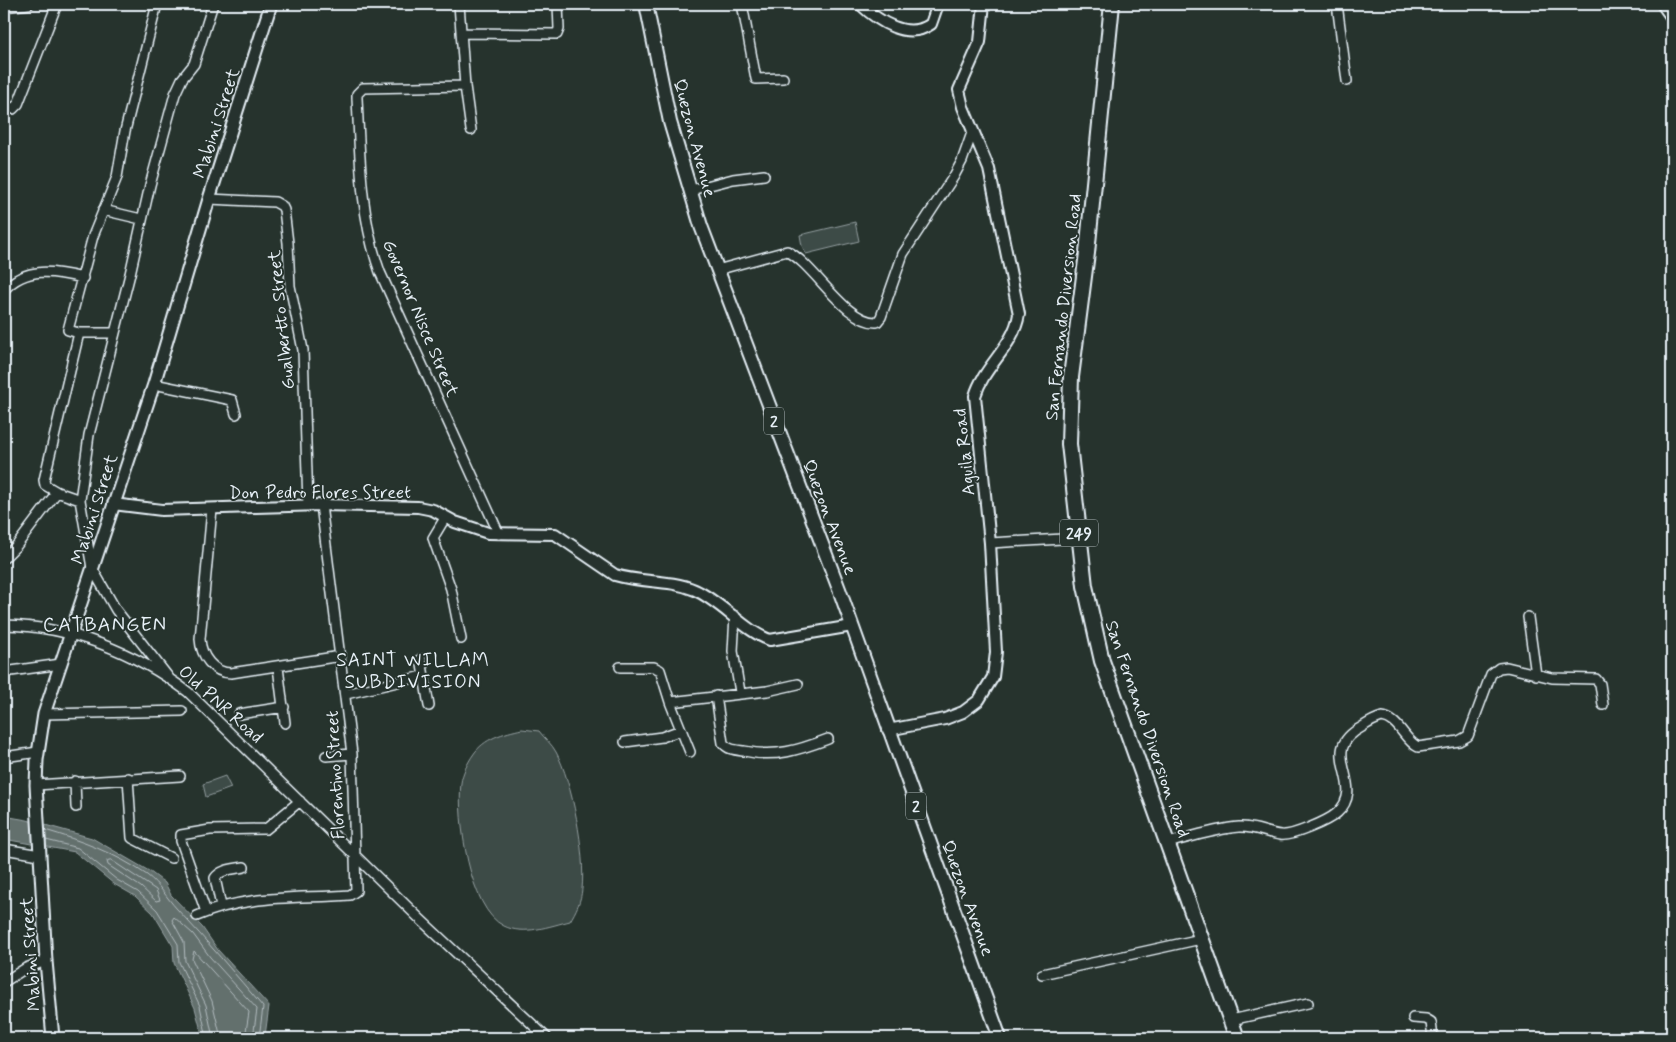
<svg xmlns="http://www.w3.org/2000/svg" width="1676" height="1042" viewBox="0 0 1676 1042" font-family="Mynerve,sans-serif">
<rect width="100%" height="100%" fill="#26332d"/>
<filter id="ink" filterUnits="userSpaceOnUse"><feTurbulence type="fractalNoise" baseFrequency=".02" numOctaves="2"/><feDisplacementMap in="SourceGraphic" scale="10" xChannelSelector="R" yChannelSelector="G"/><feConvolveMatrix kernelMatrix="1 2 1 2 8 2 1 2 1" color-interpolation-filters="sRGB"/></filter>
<g filter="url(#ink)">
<path fill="#3e4b47" stroke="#939ea0" d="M 855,222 L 859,241 L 806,254 L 802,246 L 800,235 Z
M 522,729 L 539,731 C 544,738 552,744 556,752 C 572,781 586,855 582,889 C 581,901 576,911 570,921 C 550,926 524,936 504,926 C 469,910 457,817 461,783 C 462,774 468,762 473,755 C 484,738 504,733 522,729 Z
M 225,776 L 231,788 L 206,797 L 203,784 Z"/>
<path fill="#636f6d" stroke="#98a3a5" d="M 4,816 L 27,820 L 92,838 L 149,871 L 165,883 L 171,895 L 202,927 L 218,950 L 269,1006 L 265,1036 L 261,1038 L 203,1038 L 195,1008 L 174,963 L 173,946 L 153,913 L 135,896 L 114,884 L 75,852 L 4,839 Z"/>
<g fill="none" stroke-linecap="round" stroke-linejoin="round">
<path stroke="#b3bdc0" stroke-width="1" d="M 45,830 C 82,841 115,853 147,875 C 160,885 166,897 177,909 C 207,941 235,974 263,1007 L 259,1038
M 46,840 L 78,848 L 117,880 L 138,892 L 157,910 L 178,944 L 179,962 L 200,1006 L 207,1038
M 111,860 L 156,890 L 160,900 L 156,901 L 141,887 L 108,865 L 107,861 Z
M 213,1038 L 206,1005 L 185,961 L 184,942 L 172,920 L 174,917 L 193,934 L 210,957 L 257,1009 L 253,1038
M 221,1038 L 212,1001 L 192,959 L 194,951 L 249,1012 L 245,1038"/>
<defs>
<path id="minor" d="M 459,4 L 465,86 L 471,130
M 742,4 L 756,79 L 783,78
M 1337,4 L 1347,81
M 4,7 L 29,4
M 461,33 L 557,34 L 559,29 L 558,4
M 465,86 L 363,88 L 357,94 L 357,98 C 360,157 360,216 380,272 L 499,534
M 4,105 L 13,109 L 18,104 L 57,4
M 691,190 L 733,179 L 764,175
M 209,199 L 275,202 L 282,206 L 284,210 L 288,243 L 290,286 L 303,350 L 308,505
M 103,210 L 141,219
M 717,270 L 787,251 C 814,264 846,324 877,322 L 881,317 L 903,254 L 954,176 L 962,161 L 973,130
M 4,290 C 26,266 54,271 83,278
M 79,333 L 44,480 L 45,485 L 57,492 L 80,500
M 114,333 L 79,333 L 68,330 L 93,236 L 117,177 L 125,131 L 157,4
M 154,384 L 232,400 L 236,414
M 212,509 L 200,639 C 201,656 213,673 231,673 L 341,656
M 445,518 L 433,538 L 451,589 L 461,639
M 990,543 L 1080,538
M 4,558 L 17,545 L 57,492
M 735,616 L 733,651 L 740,692
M 1528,617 L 1536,675
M 4,625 C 70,626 135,652 188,692 L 419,918 L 547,1038
M 421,659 L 429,706
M 278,667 L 285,723
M 620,667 L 654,667 L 660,670 L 670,702 L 690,752
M 4,672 L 61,664
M 169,678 L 116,610 L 92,568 L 80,500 L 89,435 L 130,274 L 150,185 L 175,94 L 182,79 L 194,64 L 213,4
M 346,694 L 423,676
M 716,696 L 723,743 C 728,750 736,750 744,751 C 775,758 799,750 828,739
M 670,702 L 767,691 L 798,684
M 44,714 L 182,711
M 239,714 L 284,707
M 625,742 L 662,737 L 681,730
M 326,756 L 352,754
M 4,757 L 38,752
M 128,778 L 132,838 L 171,858
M 75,781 L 76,807
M 36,785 L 180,776
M 1168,843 C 1191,837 1215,829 1239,827 C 1254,826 1266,833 1280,835 C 1291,837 1328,821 1337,813 C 1369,784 1315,752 1362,727 C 1368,723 1375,719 1382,717 C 1399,719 1404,740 1418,747 L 1459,741 L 1468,736 L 1491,674 L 1499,668 L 1507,667 L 1552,678 L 1596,679 L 1600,684 L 1603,705
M 4,849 L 40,855
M 221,906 L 215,878 C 221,869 234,869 244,867
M 206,912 L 181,841 L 181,835 L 210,830 L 266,829 L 300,801
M 197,916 C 247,894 297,899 350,895 L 356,891 L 352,754 L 321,505
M 1042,974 L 1201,939
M 4,982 L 26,968 L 46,961
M 1413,1018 L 1426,1019 L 1431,1022 L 1433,1038
M 1231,1020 L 1308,1003"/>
<path id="tertiary" d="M 860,4 C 878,21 907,41 931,24 L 938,4
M 1662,4 L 1672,18
M 113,504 L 162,510 L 321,505 L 418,507 L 433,510 L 455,522 L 488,533 L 555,534 L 615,575 C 641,583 669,579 695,590 C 720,601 746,632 770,640 L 852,626
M 888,730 L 945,719 L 963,712 L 979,700 L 993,677 L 996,652 L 990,543 L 975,396 C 984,365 1014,347 1019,314 L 989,169 L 963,107 L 959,90 L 980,42 L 984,4"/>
<path id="secondary" d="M 53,1038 L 46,961 L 36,785 L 37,760 L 44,714 L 154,384 L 209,199 L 271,4"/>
<path id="primary" d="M 646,4 L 670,122 L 701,226 L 839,589 L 1000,1038"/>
<path id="trunk" d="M 1112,4 L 1087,253 L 1071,377 L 1069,444 L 1085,586 L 1102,661 L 1237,1038"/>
</defs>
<use href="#minor" stroke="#e8f1f8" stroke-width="12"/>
<use href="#tertiary" stroke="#e8f1f8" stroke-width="14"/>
<use href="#secondary" stroke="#e8f1f8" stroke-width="15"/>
<use href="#primary" stroke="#e8f1f8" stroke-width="16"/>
<use href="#trunk" stroke="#e8f1f8" stroke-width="18"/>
<use href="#minor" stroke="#26332d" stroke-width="9"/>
<use href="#tertiary" stroke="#26332d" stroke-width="10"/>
<use href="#secondary" stroke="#26332d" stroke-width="11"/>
<use href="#primary" stroke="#26332d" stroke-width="12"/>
<use href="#trunk" stroke="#26332d" stroke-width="14"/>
</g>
</g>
<g text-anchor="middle" stroke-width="4" stroke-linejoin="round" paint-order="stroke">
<g fill="#26332d" stroke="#aeb8bb" stroke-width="1">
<rect x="764" y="407.5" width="20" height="27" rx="4"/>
<rect x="1060" y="519.5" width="38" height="27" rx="4"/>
<rect x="906" y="792.5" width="20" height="27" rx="4"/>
</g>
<g font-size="16" font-weight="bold" fill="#e8f1f8">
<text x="774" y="427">2</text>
<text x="1079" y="539">249</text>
<text x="916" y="812">2</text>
</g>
<g font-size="18" fill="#e8f1f8" stroke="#26332d">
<text transform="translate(216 123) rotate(-72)" y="6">Mabini Street</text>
<text transform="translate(695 138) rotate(75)" y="6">Quezon Avenue</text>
<text transform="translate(1063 307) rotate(-84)" y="6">San Fernando Diversion Road</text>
<text transform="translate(421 318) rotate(67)" y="6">Governor Nisce Street</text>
<text transform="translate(281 320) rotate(-96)" y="6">Gualbertto Street</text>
<text transform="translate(964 452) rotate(-96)" y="6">Aguila Road</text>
<text x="320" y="498">Don Pedro Flores Street</text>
<text transform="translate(94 509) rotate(-72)" y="6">Mabini Street</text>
<text transform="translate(830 517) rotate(69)" y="6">Quezon Avenue</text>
<text transform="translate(221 704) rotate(42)" y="6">Old PNR Road</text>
<text transform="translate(1148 729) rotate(71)" y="6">San Fernando Diversion Road</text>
<text transform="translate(335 775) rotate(-93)" y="6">Florentino Street</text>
<text transform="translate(968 898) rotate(70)" y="6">Quezon Avenue</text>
<text transform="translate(30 954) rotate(-94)" y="6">Mabini Street</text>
</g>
<g font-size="19" letter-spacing="1" fill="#e8f1f8" stroke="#26332d">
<text x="413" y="666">SAINT WILLAM<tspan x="413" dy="22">SUBDIVISION</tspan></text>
</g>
<g font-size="20" letter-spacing="1" fill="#e8f1f8" stroke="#26332d">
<text x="105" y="631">CATBANGEN</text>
</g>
</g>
<rect width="1676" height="1042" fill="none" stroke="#26332d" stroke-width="20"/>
<rect x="10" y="10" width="1656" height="1022" fill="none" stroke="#e8f1f8" stroke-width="2" filter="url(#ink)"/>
</svg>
